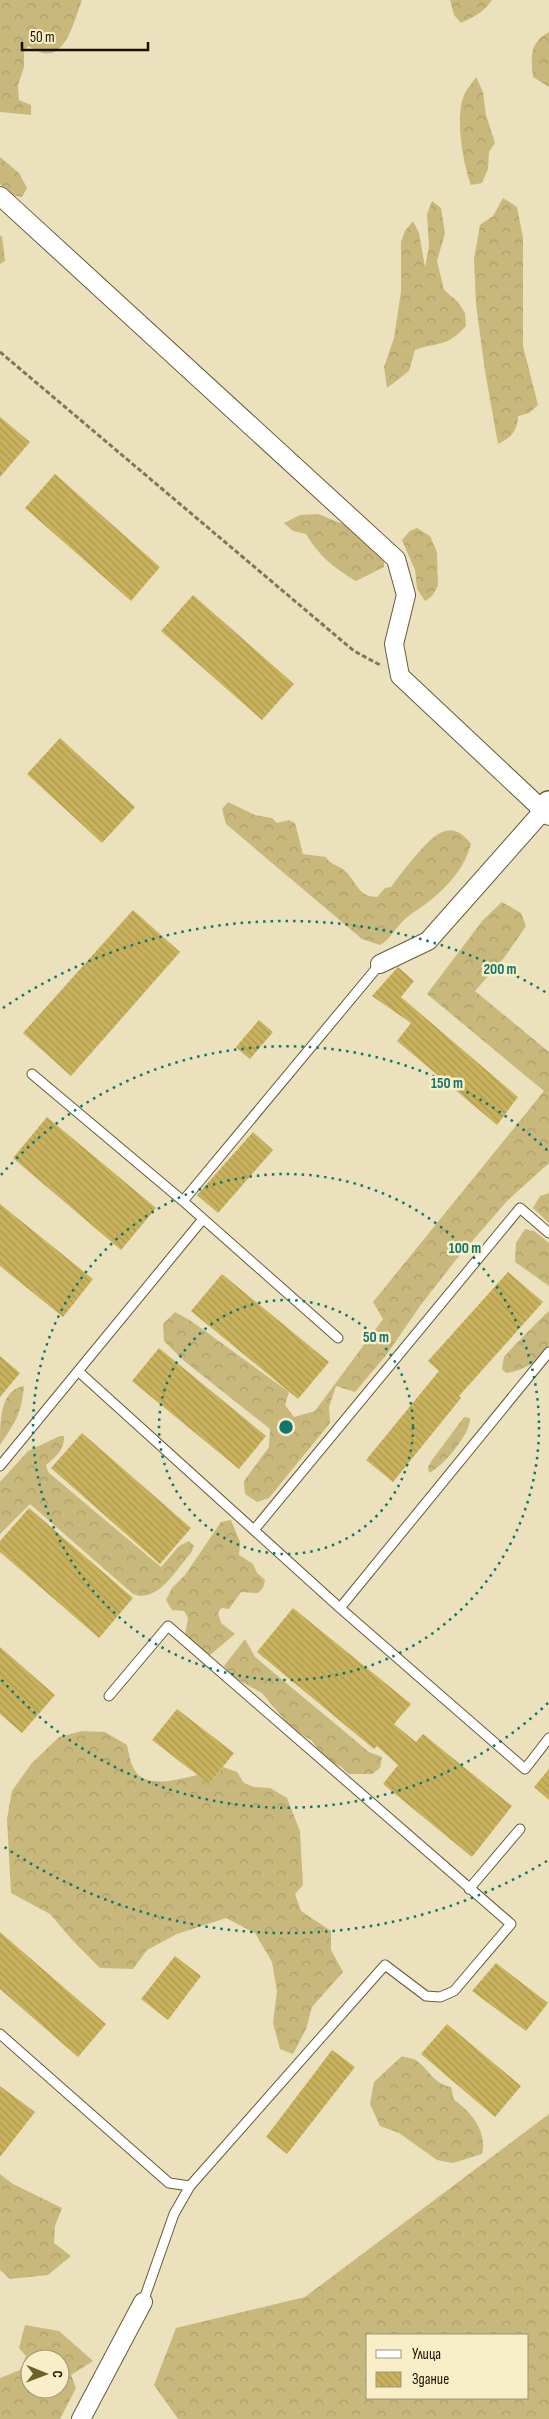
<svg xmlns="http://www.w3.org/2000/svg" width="549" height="2419" viewBox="0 0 549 2419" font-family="'Sofia Sans Condensed',sans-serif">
<defs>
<pattern id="forest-crowns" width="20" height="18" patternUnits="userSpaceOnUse" patternTransform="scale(1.25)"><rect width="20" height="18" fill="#c9b87b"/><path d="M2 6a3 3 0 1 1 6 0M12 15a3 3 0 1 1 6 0" fill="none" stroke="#ac9d69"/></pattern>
<pattern id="building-back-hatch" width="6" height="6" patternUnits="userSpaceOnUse" patternTransform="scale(1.25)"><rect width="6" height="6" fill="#c9b25d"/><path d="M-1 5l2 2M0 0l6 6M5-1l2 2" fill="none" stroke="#ac984f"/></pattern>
</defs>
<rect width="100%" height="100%" fill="#ebe1bc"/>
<path fill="url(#forest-crowns)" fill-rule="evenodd" d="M 0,0 L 82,0 C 75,17 67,59 42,53 C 37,51 32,48 28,46 L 24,52 L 24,67 L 18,85 L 19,100 L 31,105 L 31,115 L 0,112 Z
M 450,0 L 492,0 C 484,12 474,17 461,23 L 454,15 Z
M 549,32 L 549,87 L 533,77 C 531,57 529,43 549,32 Z
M 476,77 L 483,92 L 486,115 L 495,143 L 489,152 L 488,169 L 482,183 L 471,185 C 463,163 454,115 465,93 C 468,87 473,82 476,77 Z
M 0,157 L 19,173 L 27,188 L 22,197 L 12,195 L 0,184 Z
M 503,198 L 517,207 L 523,238 L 523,346 L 538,405 L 529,413 L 518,416 C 517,431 512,437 498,444 L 485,371 L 476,304 L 474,259 L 480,225 L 493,216 Z
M 432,201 L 441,208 L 445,233 L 437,261 L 444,290 L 458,302 L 465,313 L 466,326 C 446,348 440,341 415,350 L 409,371 L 387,388 L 384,367 L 394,338 L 401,291 L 401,242 L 405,231 L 413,221 L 419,233 L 425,267 L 429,247 L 427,214 Z
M 0,235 L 2,237 L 5,261 L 0,264 Z
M 318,514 L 350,527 L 384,559 L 384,567 L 356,581 C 335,569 318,555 306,534 L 293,531 L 284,523 L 300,515 Z
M 417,528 L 430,536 L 437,552 L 438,586 L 432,596 L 425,601 L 417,589 L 415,570 L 402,540 L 410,531 Z
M 228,802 L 255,815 L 272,818 L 277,823 L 289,820 L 295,823 L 303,854 L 326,857 C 330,865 339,865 345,871 C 357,882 358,897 377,897 L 385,888 L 391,887 C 401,873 408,865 418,853 C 434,835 451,817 471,844 C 465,867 450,884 432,899 C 423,907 412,912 404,920 C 395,928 391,939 380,945 L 362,939 L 226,824 L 222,809 Z
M 502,902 L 521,913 L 526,926 L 504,958 L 475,991 L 549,1052 L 549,1163 L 507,1201 L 455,1261 L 420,1306 L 387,1354 L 355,1392 L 336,1386 L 329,1407 L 330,1423 L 269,1498 L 257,1502 L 245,1494 L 244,1481 L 269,1447 L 270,1429 L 183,1360 L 164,1341 L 163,1324 L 175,1312 L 191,1321 L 289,1392 L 285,1405 L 294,1417 L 315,1411 L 383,1319 L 373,1302 L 544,1091 L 427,994 L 483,920 Z
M 549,1193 L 549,1223 L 533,1208 L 540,1196 Z
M 525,1229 L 534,1231 L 549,1243 L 549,1286 L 515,1262 L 516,1243 Z
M 549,1311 C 549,1321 549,1333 549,1343 C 547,1359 520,1372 506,1373 L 502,1369 C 503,1365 503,1360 504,1357 C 506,1354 545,1314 549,1311 Z
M 24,1386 C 21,1415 16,1421 0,1445 C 0,1421 0,1390 24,1386 Z
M 464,1417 L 470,1418 C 471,1433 443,1467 429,1473 L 428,1467 L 432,1460 Z
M 60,1436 L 64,1436 C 65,1450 55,1457 46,1465 L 48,1472 L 161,1567 L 179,1546 L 189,1541 L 194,1546 L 191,1553 C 176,1569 158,1604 133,1594 L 30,1504 L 0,1534 L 0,1482 L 28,1451 Z
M 231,1520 L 240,1542 L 239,1555 L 253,1564 L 257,1573 L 265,1580 L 263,1588 L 258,1593 L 241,1592 L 229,1609 L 221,1608 L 218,1613 L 221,1623 L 235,1634 L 210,1655 L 197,1651 L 185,1635 L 188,1618 L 184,1611 L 172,1610 L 166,1600 L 172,1588 L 185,1575 L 221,1522 Z
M 245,1639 L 255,1657 L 369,1752 L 382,1757 L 380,1768 L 372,1774 L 349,1774 L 340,1766 L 327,1760 L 311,1740 L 292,1729 L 262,1693 L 233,1677 L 224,1666 Z
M 82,1731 L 105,1732 L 127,1745 C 129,1753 130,1762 134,1769 C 145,1790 179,1779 197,1775 L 209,1784 L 223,1767 L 237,1772 L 244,1783 L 254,1787 L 270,1788 L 287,1798 L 300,1831 L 303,1885 L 295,1894 L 301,1911 L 331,1931 L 331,1950 L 343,1972 L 312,2007 L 306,2029 L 293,2054 L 280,2049 L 273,2023 L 277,1991 L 272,1962 L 255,1933 L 226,1918 L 177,1934 L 147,1950 L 133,1969 L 100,1968 L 74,1942 L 50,1914 L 11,1893 L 7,1819 L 12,1791 L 31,1764 L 59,1737 Z
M 402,2056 C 407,2058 414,2058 417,2061 C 430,2071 434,2084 451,2087 L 454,2100 C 471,2111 488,2133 482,2154 L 453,2163 L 437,2160 L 399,2133 L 380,2126 L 370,2104 L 374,2082 Z
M 549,2114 L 549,2419 L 178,2419 L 154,2385 L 176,2328 L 305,2297 ZM 368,2335 L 528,2335 L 528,2398 L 368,2398 Z
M 0,2174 L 13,2184 L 62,2208 L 55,2226 L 54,2243 L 71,2256 L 48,2275 L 10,2279 L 0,2270 Z
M 25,2325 L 59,2331 L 93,2361 L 71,2375 L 76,2388 L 60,2419 L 0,2419 L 0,2378 L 20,2370 L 26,2356 L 19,2348 ZM 30,2359 L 60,2359 L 60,2389 L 30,2389 Z"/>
<path fill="url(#building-back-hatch)" d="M 0,417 L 30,442 L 0,477 Z
M 55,474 L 160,567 L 131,601 L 25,508 Z
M 193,595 L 294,684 L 262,720 L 161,631 Z
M 60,738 L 135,807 L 102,843 L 27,774 Z
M 133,910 L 180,952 L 71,1076 L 23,1033 Z
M 398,967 L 414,981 L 401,997 L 518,1097 L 497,1125 L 397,1041 L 411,1023 L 372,996 Z
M 259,1020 L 273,1032 L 250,1059 L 236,1047 Z
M 47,1117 L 156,1208 L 121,1250 L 13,1158 Z
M 253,1132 L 273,1150 L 218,1213 L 197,1195 Z
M 0,1204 L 93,1279 L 63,1317 L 0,1266 Z
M 508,1272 L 543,1302 L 459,1396 L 461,1398 L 393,1482 L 366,1460 L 439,1371 L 428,1361 Z
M 222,1274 L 329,1362 L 298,1399 L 191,1311 Z
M 159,1348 L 266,1436 L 239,1469 L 132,1381 Z
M 0,1356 L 20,1373 L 0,1397 Z
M 82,1433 L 191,1528 L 160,1564 L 51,1468 Z
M 29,1508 L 133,1598 L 99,1638 L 0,1552 L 0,1541 Z
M 293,1608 L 411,1704 L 394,1724 L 416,1742 L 423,1734 L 512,1806 L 472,1857 L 383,1784 L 398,1765 L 377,1746 L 374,1749 L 257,1652 Z
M 0,1647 L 55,1695 L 22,1733 L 0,1714 Z
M 177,1709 L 234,1753 L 209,1784 L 152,1740 Z
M 549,1769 L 549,1800 L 534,1787 Z
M 0,1932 L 106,2024 L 78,2057 L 0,1989 Z
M 175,1956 L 201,1976 L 168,2020 L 141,1999 Z
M 496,1963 L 548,2003 L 526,2031 L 472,1991 Z
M 447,2024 L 521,2086 L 495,2117 L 421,2054 Z
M 332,2050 L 355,2067 L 287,2154 L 266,2137 Z
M 0,2086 L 35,2112 L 0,2157 Z"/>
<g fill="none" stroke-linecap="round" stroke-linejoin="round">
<defs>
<path id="lane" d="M 32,1074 L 183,1201 L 338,1338
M 183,1201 L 380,964
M 78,1371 L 340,1608 L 525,1769 L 549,1738
M 0,1466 L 203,1219
M 254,1530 L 520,1208 L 549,1233
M 340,1608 L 549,1352
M 109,1696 L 168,1626 L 511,1924 L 454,1991 L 440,1997 L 426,1996 L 385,1965 L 190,2186 L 174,2214 L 143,2302
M 469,1889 L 520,1829
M 0,2034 L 169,2183 L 190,2186"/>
<path id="street" d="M 0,196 L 396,559 L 406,595 L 394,644 L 400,676 L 549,816
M 380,964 L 428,941 L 543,811
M 81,2419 L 143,2302"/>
<path id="secondary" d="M 543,811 L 549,804"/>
</defs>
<use href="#lane" stroke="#655c3b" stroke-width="11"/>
<use href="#street" stroke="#655c3b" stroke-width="20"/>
<use href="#secondary" stroke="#655c3b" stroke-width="28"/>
<path stroke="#7f785f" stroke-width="3" stroke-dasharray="5 2.5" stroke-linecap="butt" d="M 0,352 L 354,651 L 382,666"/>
<use href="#lane" stroke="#fff" stroke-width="9"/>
<use href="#street" stroke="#fff" stroke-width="18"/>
<use href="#secondary" stroke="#fff" stroke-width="25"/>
</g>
<g fill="none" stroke="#0f766e" stroke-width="2.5" stroke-dasharray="2.5 5">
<circle cx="286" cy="1427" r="127"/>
<circle cx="286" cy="1427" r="253"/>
<path d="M548 1703A380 380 0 0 1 1 1679M1 1175A380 380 0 0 1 548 1151"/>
<path d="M547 1861A506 506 0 0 1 3 1846M3 1008A506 506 0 0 1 547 993"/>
</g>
<circle cx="286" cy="1427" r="8" fill="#0f766e" stroke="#f8eec8" stroke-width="2.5"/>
<g font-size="15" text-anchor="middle" font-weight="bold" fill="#0f766e" stroke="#f8eec8" stroke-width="5" stroke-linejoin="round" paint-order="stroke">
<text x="500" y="974">200 m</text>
<text x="447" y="1088">150 m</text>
<text x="465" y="1253">100 m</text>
<text x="376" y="1342">50 m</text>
</g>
<rect x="366" y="2334" width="162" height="65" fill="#f8eec8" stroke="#9d957a"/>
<rect x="376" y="2350" width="25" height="8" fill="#ffffff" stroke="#9d957a"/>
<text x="412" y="2359" font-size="15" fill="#141004">Улица</text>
<rect x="376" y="2372" width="25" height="15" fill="url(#building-back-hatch)" stroke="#9d957a"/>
<text x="412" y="2384" font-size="15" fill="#141004">Здание</text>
<g transform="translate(45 2374) rotate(91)"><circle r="24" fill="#f8eec8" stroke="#9d957a"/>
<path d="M0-4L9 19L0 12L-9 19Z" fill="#6d602d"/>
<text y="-8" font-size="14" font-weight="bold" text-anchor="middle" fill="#141004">С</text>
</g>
<path d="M22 42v8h126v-8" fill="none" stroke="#141004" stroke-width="2.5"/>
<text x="30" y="42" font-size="15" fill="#141004" stroke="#f8eec8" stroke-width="4" paint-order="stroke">50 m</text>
</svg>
